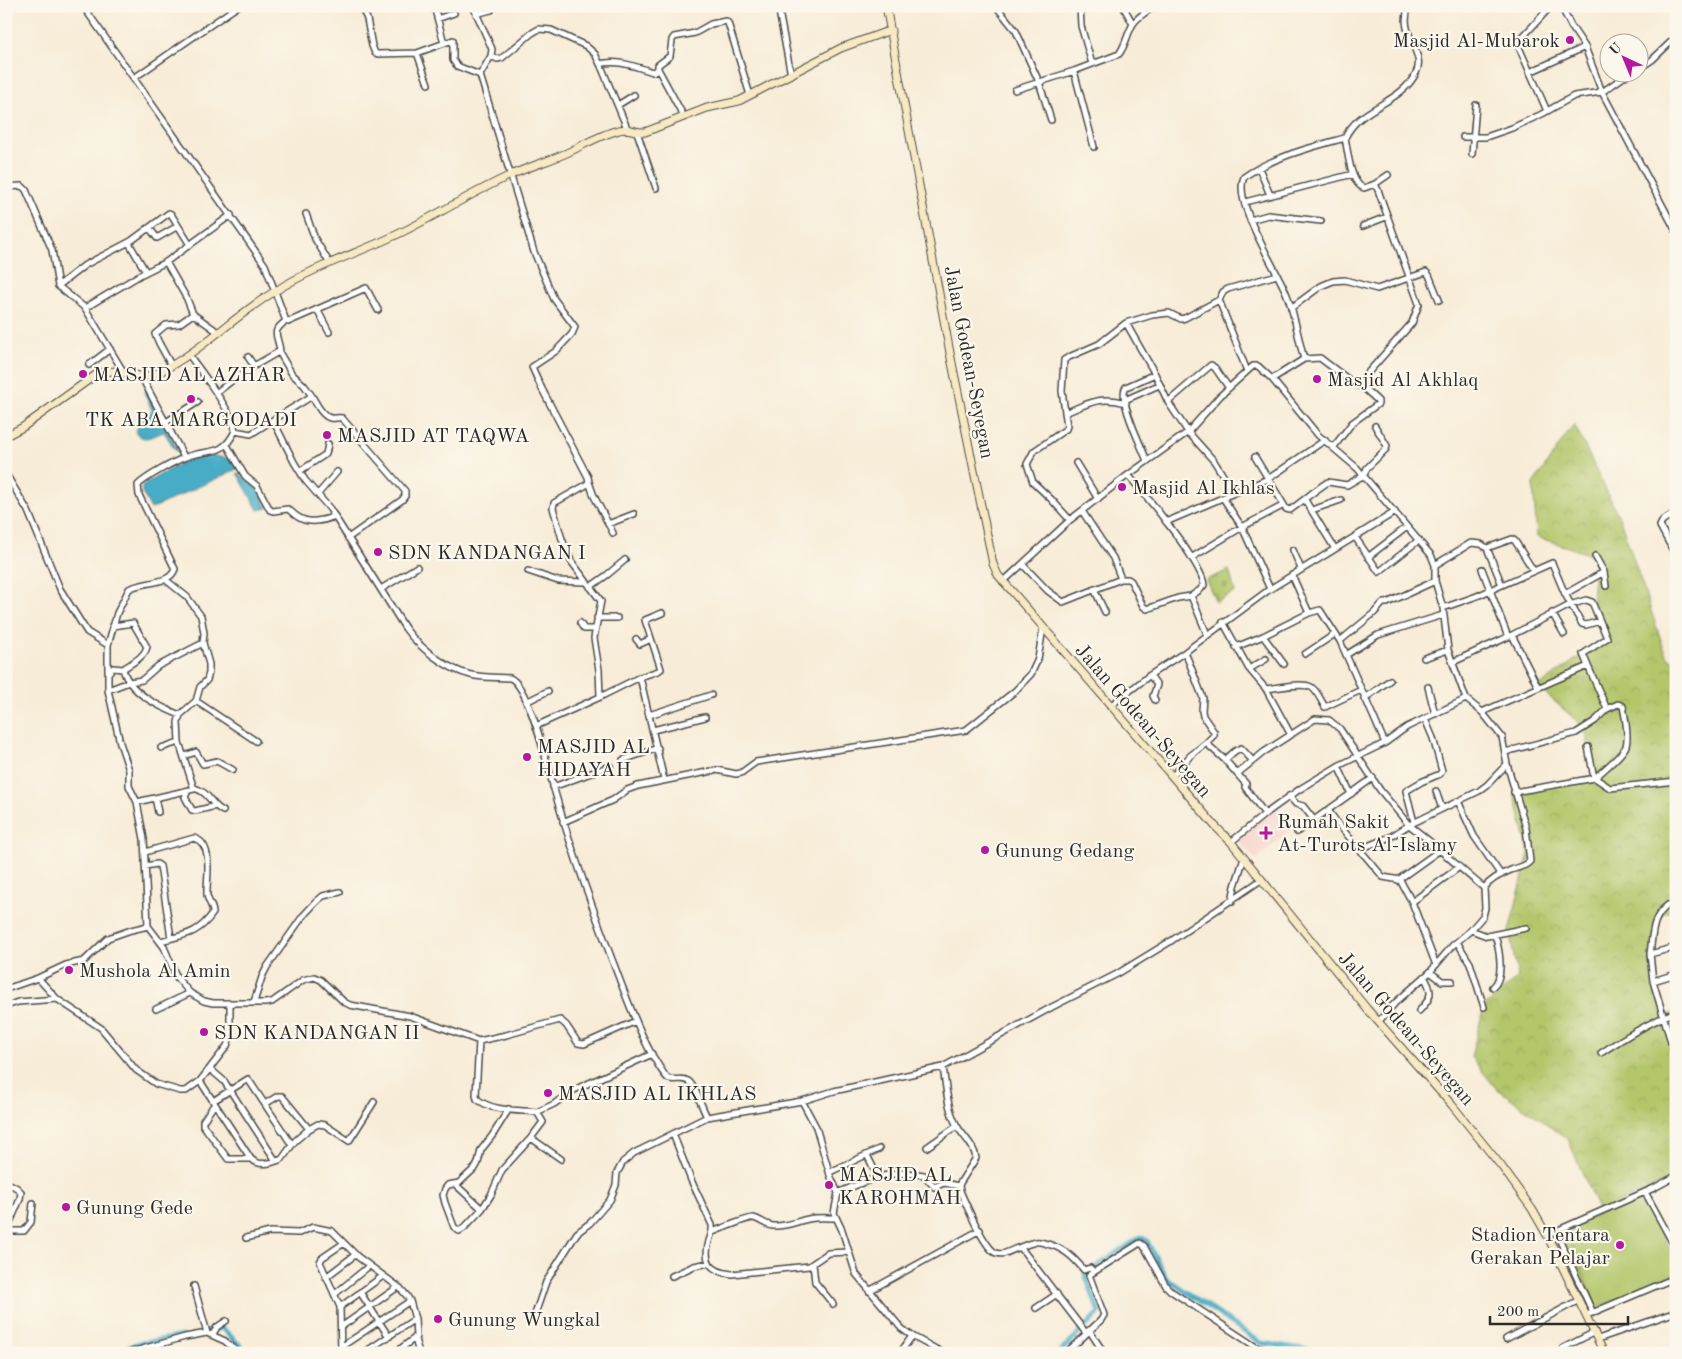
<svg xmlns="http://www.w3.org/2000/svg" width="1682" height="1359" viewBox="0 0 1682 1359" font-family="'Old Standard TT',serif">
<defs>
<pattern id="cemetery-stones" width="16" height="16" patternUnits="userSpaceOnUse" patternTransform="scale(1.25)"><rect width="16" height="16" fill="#b3c66a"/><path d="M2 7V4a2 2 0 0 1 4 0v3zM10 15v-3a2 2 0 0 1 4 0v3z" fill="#9aaa5c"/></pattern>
<pattern id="park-crowns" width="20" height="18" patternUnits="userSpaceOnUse" patternTransform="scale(1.25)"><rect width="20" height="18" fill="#b3c66a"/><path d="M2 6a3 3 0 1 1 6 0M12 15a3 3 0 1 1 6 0" fill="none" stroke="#9aaa5c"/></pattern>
</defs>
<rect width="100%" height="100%" fill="#fbf7ec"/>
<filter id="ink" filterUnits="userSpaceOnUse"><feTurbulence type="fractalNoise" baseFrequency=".02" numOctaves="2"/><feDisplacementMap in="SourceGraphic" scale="10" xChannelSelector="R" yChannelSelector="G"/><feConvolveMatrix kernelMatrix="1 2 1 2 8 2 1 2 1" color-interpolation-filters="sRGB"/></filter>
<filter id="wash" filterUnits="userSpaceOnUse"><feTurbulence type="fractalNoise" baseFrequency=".0096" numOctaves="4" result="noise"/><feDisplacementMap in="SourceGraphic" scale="20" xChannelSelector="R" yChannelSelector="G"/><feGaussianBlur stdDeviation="1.12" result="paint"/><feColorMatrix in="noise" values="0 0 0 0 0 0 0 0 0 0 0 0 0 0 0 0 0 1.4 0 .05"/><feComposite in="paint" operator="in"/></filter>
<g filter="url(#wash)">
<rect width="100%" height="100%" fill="#f7ecd7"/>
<path fill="#f7d1c7" d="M 1275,806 L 1294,826 L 1256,860 L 1238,840 Z"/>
<path fill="url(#cemetery-stones)" stroke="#6f784a" d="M 1229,570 L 1235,592 L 1216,602 L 1206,580 Z"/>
<path fill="url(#park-crowns)" stroke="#6f784a" d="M 1574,424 L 1620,519 L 1666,655 L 1676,663 L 1676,910 L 1657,915 L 1650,954 L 1653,981 L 1663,1016 L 1676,1012 L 1676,1177 L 1599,1212 L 1568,1139 L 1495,1087 L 1471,1057 L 1484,1007 L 1518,977 L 1509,931 L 1529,853 L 1514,792 L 1594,778 L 1585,728 L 1538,687 L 1583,654 L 1605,641 L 1592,602 L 1595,556 L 1537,537 L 1533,484 Z
M 1565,1227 L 1597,1308 L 1592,1311 L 1556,1232 Z"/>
<path fill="#b3c66a" stroke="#6f784a" d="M 1644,1196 L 1676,1262 L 1676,1274 L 1597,1308 L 1565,1227 Z"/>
<path fill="#47acc6" stroke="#396c78" d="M 146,389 L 178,450 L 176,451 L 164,432 C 152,436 144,443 135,432 L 139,423 L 152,410 L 145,395 Z
M 206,455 L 234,459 L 237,469 L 151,509 L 142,492 L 142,485 L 186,460 Z
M 237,473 L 256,485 L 268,508 L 258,510 Z"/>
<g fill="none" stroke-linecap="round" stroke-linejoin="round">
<path stroke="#47acc6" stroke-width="5" d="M 202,1332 L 222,1328 L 248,1353
M 114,1353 L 136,1344 L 182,1336
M 1059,1353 L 1099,1313 L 1085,1274 L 1141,1237 L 1147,1241 L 1166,1278 L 1261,1343 L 1335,1353"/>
</g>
</g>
<g filter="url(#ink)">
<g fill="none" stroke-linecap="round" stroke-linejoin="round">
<defs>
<path id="street" d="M 83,6 L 265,265 L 286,321 L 288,322 L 366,288 L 378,310
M 361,6 L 367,19 L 372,46 L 375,53 L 378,54 L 417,53 L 453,40 L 453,60 L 457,66 L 480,75
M 434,6 L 444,43
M 473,6 L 492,49 L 491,56 L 480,75 L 534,252 L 554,299 L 575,327 L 572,334 L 556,351 L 532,367 L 542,389 L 588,477 L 589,482 L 586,485 L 554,503 L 553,508 L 562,539 L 571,561 L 601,601 L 594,638 L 599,670 L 600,697 L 536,726
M 778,6 L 791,75
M 996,6 L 1016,31 L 1039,82 L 1051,120
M 1080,6 L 1081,26 L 1092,64
M 1123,6 L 1133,24
M 1561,6 L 1571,26 L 1585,47 L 1602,92 L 1676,231
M 476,14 L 491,10
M 437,19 L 454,13
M 417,53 L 428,84
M 491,56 L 497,59 L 502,58 L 532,33 L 539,29 L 551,30 L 586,46 L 595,54 L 601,66 L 627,128
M 600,64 C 617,59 637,67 653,72 L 658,69 L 658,65 L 670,56 L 672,40 L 674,37 L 695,33 L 711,24 L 726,21 L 728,23 L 750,95
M 1640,68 L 1652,60 L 1676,37
M 658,69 L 684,117
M 1074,71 L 1094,147
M 1530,72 L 1585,47
M 134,78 L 238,6
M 1015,90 L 1074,71 L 1119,54 C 1126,45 1127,34 1133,24 C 1138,16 1147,11 1155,6
M 618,105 L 634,95
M 1547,111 L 1518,45 L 1519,41 L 1551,6
M 637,132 L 656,188
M 1463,137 L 1486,137 L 1512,128 L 1542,114 L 1574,96 L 1602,92 L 1631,72
M 1345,138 C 1348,151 1350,184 1364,188 L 1375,184 L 1378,190 L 1419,304 L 1412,323 L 1358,384
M 1472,154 L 1476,105
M 1259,168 L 1270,195
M 1375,184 L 1388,175
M 6,187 L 22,186 L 26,190 L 52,250 L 58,286 L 85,308 L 123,371
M 1245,202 L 1353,174
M 306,214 L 315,239 L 329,262
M 1250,220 L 1268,215 L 1321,221
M 1363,226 L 1386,217
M 147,229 L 151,230 L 157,238 L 178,226
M 129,243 L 146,272
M 166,262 L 187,299 L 193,314 L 179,324 L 166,325 L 155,334 L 159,343 L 171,365
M 58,286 L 85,265 L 131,241 L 169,213 L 171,214 L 190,245
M 85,308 L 140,275 L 166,262 L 231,215
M 1291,308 L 1321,286 L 1333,281 L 1345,280 L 1377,289 L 1426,272 L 1429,275 L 1439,300
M 317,309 L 329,332
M 193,314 L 218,332
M 1126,323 L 1155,374 L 1168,402 L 1188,432 L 1214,461 L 1234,493 L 1268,479 L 1325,440
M 279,352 L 292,374 L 304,385 L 312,396
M 189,355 C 200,370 235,415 235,431 L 251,434 L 273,420 L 294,462 L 305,480 L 330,509 L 405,628 C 418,647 448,670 471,675 C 483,678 497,677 510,678 C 529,685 548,768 554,789 C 570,846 590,901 611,957 C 624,990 635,1024 652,1055 C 655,1059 665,1078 669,1079 C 675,1081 682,1077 688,1081 C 695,1085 702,1108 707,1117 L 802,1101 L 834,1091 L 943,1067 L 1052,1007 L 1117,974 L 1171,941 L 1261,880
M 248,357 L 254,366 L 280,351 C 278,334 270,333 286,321
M 1304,359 L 1320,358 L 1349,380 L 1365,389 L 1378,401 L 1378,404 L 1352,423 L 1333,448
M 89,365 L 110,349
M 1247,371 L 1219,300 L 1223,292 L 1228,289 L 1277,275
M 141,376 L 184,457
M 216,393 L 239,375
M 1125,400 L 1159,385
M 1168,402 L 1211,365 L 1215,368 L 1229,388
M 1065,413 C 1087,404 1101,395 1126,403
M 273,420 L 312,396 C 316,403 321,415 330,418 C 334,419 338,417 342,418 L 405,491 L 405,496 L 402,500 L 348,538
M 166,422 L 198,402
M 235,431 C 222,458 209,448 186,457 C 175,461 146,477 138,485 L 139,495 L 175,569 C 170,585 143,581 129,589 L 117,613 L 108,645 L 108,690 L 120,743 L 129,770 L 129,786 L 137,802 L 144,839 L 148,926 L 164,947 L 177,978 L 190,993 L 204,1001 L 213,1003 L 266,1003 L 272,1002 L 303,980 L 314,977 L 321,980 L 344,1002 L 350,1005 L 410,1016 L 479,1041 L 506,1035 L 560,1020 L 566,1025 L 578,1043 L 584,1044 L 636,1021
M 227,445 L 245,476 L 257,486 L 270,510 L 273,511 L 288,509 C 291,511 294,515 298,517 C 308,524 324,521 335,516
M 1255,457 L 1284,505
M 1147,461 C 1142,447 1117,398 1126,387 L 1155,374
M 1076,463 L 1098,499
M 300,471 L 326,454 L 328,444
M 6,474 L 28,511 L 60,589 L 87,632 L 108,645
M 589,482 L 594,496 L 613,533
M 318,494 L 337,472
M 1223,498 L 1242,527 L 1270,589
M 1305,500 L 1335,549
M 1312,510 L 1341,500
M 1082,511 L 1113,558 L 1121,579
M 1676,513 L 1663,520 L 1660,526 L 1676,556
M 1070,520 L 1051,499 L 1033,482 L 1027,464 L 1034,451 L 1066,429 L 1067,426 L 1062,391 L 1064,360 L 1069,357 L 1099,344 L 1126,323 L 1152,315 L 1169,313 L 1181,319 L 1185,318 L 1219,300
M 1166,522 L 1234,493
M 608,524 L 634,514
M 1355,537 L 1379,572 L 1419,540
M 1487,548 L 1502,585
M 1293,550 L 1301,569
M 1595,556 L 1604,572 L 1606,586
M 1368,557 L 1407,527
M 1191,558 L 1242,527 L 1284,505 L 1286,509 L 1290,510 C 1303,501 1315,490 1328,482 L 1347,485 L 1364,475 L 1367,468 L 1386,449 L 1387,446 L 1375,426
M 1023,565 L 1048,591 L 1063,602 L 1121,579 L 1128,579 L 1131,581 L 1143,606 L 1147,609 L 1178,598 L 1191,596 L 1200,590 L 1204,585 C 1203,564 1144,493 1128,475
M 1435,565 L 1471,543 L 1481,544 L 1487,548 L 1512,539 L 1515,541 L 1533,570
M 1482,569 L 1508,637
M 528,571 L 558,581 L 585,582
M 1292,575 L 1309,613
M 1003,582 L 1070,520 L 1128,475 L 1188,432 L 1220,396 L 1253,366 L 1258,366 L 1272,379
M 590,587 L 607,575 L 625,560
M 381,589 L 417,567
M 1094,589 L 1105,612
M 1565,594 L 1604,572
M 1191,596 L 1207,634
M 1443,608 L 1477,596 L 1552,563 L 1565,594 L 1582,624 L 1586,625 L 1600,621
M 1552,613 L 1564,634
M 597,618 L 617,618
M 1223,622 L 1249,669 L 1266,689 L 1291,735
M 580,623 L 584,629 L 595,629
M 113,626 L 133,623 L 147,647 C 144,658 131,663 123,669 C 129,693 160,707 180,715
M 1512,635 L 1538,687
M 1263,636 L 1284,664
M 636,639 L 640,644 L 651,639
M 1340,641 L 1374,613 L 1383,603 L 1387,603 L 1435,581
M 1236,647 L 1263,636 L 1309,613 L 1320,610 L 1340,641 L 1385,743
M 1185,652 L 1203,698 L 1202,711 L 1203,716 L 1214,732 L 1214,735 L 1206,743 L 1225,760 L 1246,784 L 1245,787 L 1265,814
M 1305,654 L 1335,634
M 1346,655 L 1378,635 L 1443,615
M 1424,658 L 1448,650
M 1453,662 L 1512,635 L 1570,605 L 1586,600 L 1592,602 L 1607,638 L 1583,654 L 1588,666 L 1482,712
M 1588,666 L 1607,709 L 1618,704 L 1623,706 C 1625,716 1629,737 1626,746 C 1623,755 1603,770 1595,778 L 1610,788 L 1676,781
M 1249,669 L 1266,659
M 109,672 L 113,668 L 123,669
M 1150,675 L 1157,685 L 1153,696 L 1155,700
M 640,677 L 658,671 L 661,669 L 645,620 L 662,613
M 1428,687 L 1435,714
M 1266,689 C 1276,688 1302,682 1311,687 C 1317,690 1321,701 1325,707 L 1361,690
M 108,690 L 129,682 L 142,680 L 158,666 L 203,643
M 600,697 L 640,677 L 664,780
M 1364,699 L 1390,680
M 196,701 L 256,741
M 526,702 L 548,691
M 1110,706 L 1150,675 L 1185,652 L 1270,589 L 1395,512
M 649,715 L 711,695
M 653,730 L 705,717
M 1588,747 L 1594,778
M 161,748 L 179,742
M 1505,752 L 1576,733 L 1595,721 L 1607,709
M 184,756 L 196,752 L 203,764 L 217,761 L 233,770
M 623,760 L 658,748
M 1225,760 L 1235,751 L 1241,748 L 1253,761
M 1338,766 L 1351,794
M 1237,774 L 1264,752 L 1315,719 L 1329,720 L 1340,729 L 1380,790 L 1409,825 L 1479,791 L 1487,785 L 1507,764
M 1172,777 L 1190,756 L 1206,743
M 553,787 L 610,766
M 194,788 C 210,792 211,806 223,811
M 188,791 L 185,797 L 192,810 L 195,811 L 216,806
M 1436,791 L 1442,809
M 1514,792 L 1595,778
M 1289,796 L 1296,804 L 1303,806 L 1314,820
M 155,798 L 158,812
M 1458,801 L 1474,836 L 1501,875
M 137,802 L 194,789 L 179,742 L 178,722 L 180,715 L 196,701 L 200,687 L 207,680 L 209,673 L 209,664 L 203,643 L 204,633 L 201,616 L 187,597 L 166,580
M 1328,810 L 1338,824 L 1383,877 L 1400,880 L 1412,902 L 1436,965
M 563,822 L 613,800 L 627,790 L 638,786 L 717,770 L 736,774 L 741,773 L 756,762 L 966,730 L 1015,691 L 1031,674 L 1038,659 L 1043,628
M 1414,822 L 1406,791 L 1421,782 L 1440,774 L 1442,771 L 1433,738 L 1425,719
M 1297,832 L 1373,778
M 1231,842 L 1265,814 L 1300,789 L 1340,765 L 1385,743 L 1407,727 L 1466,699 L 1448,650 L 1443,608 L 1435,581 L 1435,565 L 1431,555 L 1357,468 L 1318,435 L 1272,379 L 1304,359 C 1298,338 1295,315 1287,295 C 1277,269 1232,202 1244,177 C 1272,157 1313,147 1345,138 C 1358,107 1401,104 1416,73 C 1427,53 1397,34 1409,6
M 1360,849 L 1390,837 L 1409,825 C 1435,844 1458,867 1484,888
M 145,852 L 194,838 C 215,844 206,880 207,895 C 208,902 213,906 213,913 C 198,935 183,935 160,941
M 145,866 L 157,864 L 160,866 L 171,938
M 1398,880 L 1440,850
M 1232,901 L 1235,886 L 1244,858
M 1412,902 L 1458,868
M 1471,930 L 1487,936 L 1526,928
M 1457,942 L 1470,963 L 1484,1007
M 1676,947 L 1650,954 L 1653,981 L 1676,1059
M 1650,954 C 1653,934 1651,918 1668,905
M 1430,972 L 1442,981 L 1452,981
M 38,978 L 57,999 L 101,1028 L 136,1070 L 156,1084 L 180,1091 L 186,1091 L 200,1081 L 227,1046 L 230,1037 L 230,1003
M 1653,981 L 1676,974
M 1493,987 C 1505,977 1499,948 1495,935
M 6,989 L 38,978 L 66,965 L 84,961 L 108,938 L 131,930 L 148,926
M 254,1002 L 262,977 L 267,967 L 303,916 L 316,902 L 323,896 L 340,892
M 6,1006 L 18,1002 L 57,999
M 156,1009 L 190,993
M 1419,1011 C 1431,999 1434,992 1424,977
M 1379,1021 L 1395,1003 L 1430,972 L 1452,946 L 1471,930 L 1483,916 L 1485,908 L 1484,888 C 1491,879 1501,874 1511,870 C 1518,867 1526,867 1530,861 L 1526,828 L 1507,764 L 1502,737 L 1482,712 L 1466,699
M 479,1041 L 476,1095 L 477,1099 C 493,1112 517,1110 537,1112 L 543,1122 L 531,1138 L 502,1170 L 491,1195 L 482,1209 L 464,1228 L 459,1231 L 454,1227 L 445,1203 L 443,1195 L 445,1189 L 448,1185 L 459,1183 L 476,1167 L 478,1163 L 481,1150 L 492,1136 L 509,1109
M 1601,1053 C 1625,1037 1649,1022 1676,1012
M 943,1067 C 946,1086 947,1107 956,1124 C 962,1136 974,1144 976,1158 L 960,1183 L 959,1186 L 960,1191 C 966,1204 984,1248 996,1253 C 1005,1256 1010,1250 1018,1248 C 1023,1246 1030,1243 1036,1242 C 1041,1241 1046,1244 1051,1245 C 1066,1250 1074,1258 1084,1270 L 1090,1268 L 1094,1272
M 210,1069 L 224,1081 L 276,1161
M 200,1081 L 251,1159 C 260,1167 272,1163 282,1159 L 295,1141 L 309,1129 L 318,1124 L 325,1125 L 349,1141 L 374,1102
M 213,1101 L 248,1079 L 292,1145
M 802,1101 L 816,1127 L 830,1175 L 838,1193 L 834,1213 L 842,1230 L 856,1274 L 901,1328 L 912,1336 L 943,1353
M 265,1104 L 278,1096 L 282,1096 L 309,1129
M 214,1105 L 203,1121 L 203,1125 L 228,1159 L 251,1159
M 537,1112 L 554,1104 L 572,1091 L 652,1054
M 673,1134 L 691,1180 L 712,1225 C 713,1232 711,1234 709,1241 C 703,1262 711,1272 732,1274 L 809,1266 L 828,1253 L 848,1252
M 531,1138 L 561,1159
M 927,1147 L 957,1126
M 867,1155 L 878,1177
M 830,1172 L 879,1149
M 6,1182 L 17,1188 L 21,1192 L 20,1199 L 6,1232
M 456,1185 L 482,1209
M 1645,1192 L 1676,1249
M 838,1193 C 867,1180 892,1169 924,1175 L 934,1187 L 944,1183 L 959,1186
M 8,1231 L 24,1231 L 31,1222 L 33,1203
M 713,1232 C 717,1230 751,1217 753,1218 C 760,1219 766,1226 774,1226 C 785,1227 798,1221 808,1219 C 817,1217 827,1218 836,1218
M 1556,1232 L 1593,1313
M 1547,1235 L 1654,1188 L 1676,1176
M 246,1238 L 270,1232 L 299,1233 L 313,1227 L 332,1231 L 344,1243
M 1021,1248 L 1086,1333
M 813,1264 L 815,1282 L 833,1304
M 672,1276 L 694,1266 L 709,1263
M 326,1277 L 355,1255
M 194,1286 L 207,1333
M 869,1291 L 980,1230
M 360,1292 L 389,1337
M 335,1294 L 369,1266
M 340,1307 L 383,1276
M 1036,1308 L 1057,1294
M 1587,1315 L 1670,1280
M 533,1320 L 546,1282 L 577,1233 L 590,1223 L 610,1200 L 616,1185 L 617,1173 L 623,1162 L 634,1153 L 707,1117
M 341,1327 L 398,1287
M 1089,1330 L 1104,1353
M 213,1334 L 217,1327 L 226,1321
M 415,1339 L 419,1353
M 1506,1339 L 1579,1300
M 1598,1339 L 1676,1312
M 341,1347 L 410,1301
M 1563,1348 L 1595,1332
M 368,1350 L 415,1319
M 128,1353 L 185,1337 L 207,1333 L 225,1341 L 238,1353
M 341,1353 L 340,1307 L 320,1262 L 322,1258 L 344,1243 L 358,1257 L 400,1288 L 407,1296 L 410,1301 L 415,1319 L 416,1337 L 395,1353
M 360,1353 L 368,1350 L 371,1353
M 900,1353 L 912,1336
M 1066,1353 L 1101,1320 L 1104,1315 L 1089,1275 L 1140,1243 L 1144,1246 L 1166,1286 L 1171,1291 L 1256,1347 L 1266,1350 L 1284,1353"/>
<path id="secondary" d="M 886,6 L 950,353 L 993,564 L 998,575 L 1215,826 L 1231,842 L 1367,1009 L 1452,1105 L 1502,1167 L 1532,1209 L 1547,1235 L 1604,1353
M 6,436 L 23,427 L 97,374 C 118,365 139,382 156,374 C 201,352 235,315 277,290 C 314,267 355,254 394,236 C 434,217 471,193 511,175 C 531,166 552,160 571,151 C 587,143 602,134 619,130 C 630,127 635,133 645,132 L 707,108 L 739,101 L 841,48 L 891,30"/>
</defs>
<use href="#street" stroke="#4a4845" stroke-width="8"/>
<use href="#secondary" stroke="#4a4845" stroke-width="9"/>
<use href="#street" stroke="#fff" stroke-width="5"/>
<use href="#secondary" stroke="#f7e9c3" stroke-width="7"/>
</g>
</g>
<g fill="#b5179e" stroke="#fbf7ec" stroke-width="2">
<circle cx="1570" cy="40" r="5"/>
<circle cx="83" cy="374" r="5"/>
<circle cx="1317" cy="379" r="5"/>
<circle cx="191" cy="399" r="5"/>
<circle cx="327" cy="435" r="5"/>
<circle cx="1122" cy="487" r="5"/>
<circle cx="378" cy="552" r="5"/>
<circle cx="527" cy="757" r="5"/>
<path d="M1263.5 825.5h5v5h5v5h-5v5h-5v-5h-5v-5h5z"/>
<circle cx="985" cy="850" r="5"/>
<circle cx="69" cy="970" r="5"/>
<circle cx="204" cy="1032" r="5"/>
<circle cx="548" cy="1093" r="5"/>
<circle cx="829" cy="1185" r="5"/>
<circle cx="66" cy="1207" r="5"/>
<circle cx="1620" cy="1245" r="5"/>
<circle cx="438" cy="1319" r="5"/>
</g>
<g text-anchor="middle" stroke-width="4.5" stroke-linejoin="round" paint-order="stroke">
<g font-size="20" fill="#2b2b2b" stroke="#fbf7ec" text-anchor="start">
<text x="1560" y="47" text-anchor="end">Masjid Al-Mubarok</text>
<text x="93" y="381">MASJID AL AZHAR</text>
<text x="1327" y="386">Masjid Al Akhlaq</text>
<text x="191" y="426" text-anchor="middle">TK ABA MARGODADI</text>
<text x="337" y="442">MASJID AT TAQWA</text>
<text x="1132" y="494">Masjid Al Ikhlas</text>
<text x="388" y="559">SDN KANDANGAN I</text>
<text x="537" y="753">MASJID AL<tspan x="537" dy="23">HIDAYAH</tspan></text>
<text x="1277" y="828">Rumah Sakit<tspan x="1277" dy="23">At-Turots Al-Islamy</tspan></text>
<text x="995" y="857">Gunung Gedang</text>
<text x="79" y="977">Mushola Al Amin</text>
<text x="214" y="1039">SDN KANDANGAN II</text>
<text x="558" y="1100">MASJID AL IKHLAS</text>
<text x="839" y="1181">MASJID AL<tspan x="839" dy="23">KAROHMAH</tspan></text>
<text x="76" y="1214">Gunung Gede</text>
<text x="1610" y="1241" text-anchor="end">Stadion Tentara<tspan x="1610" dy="23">Gerakan Pelajar</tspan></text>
<text x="448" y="1326">Gunung Wungkal</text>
</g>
<g font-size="20" fill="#2b2b2b" stroke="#fbf7ec">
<text transform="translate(970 362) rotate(79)" y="7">Jalan Godean-Seyegan</text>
<text transform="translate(1144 720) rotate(49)" y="7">Jalan Godean-Seyegan</text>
<text transform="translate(1407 1028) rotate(49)" y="7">Jalan Godean-Seyegan</text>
</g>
</g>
<rect width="1682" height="1359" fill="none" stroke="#fbf7ec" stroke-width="25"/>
<g transform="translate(1624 58) rotate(316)"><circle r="24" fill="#fbf7ec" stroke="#a8a59f"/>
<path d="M0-4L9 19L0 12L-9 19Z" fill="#b5179e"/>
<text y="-8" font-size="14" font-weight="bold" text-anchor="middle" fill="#2b2b2b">U</text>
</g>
<path d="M1490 1316v8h138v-8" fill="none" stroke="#2b2b2b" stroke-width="2.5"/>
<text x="1497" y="1316" font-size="15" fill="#2b2b2b" stroke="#fbf7ec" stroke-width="4" paint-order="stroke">200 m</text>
</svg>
